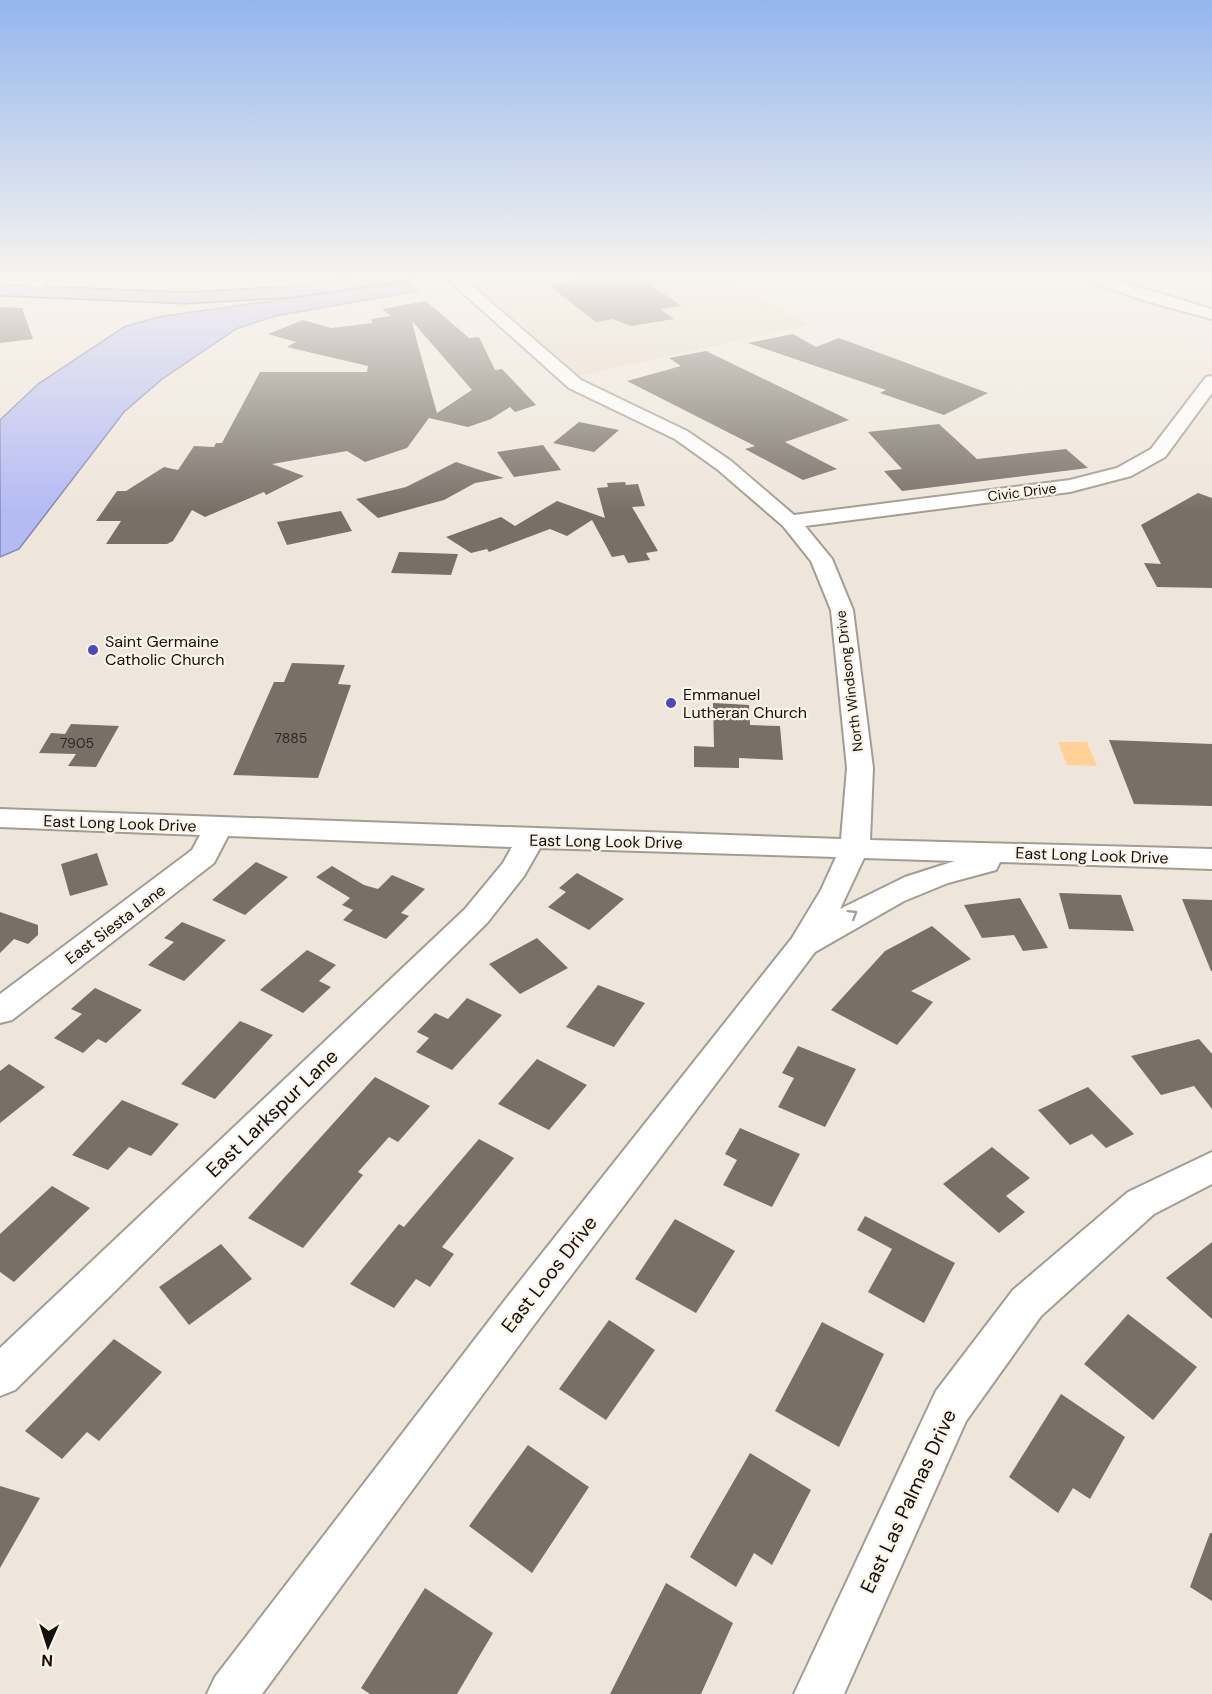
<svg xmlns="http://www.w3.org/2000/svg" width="1212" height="1694" viewBox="0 0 1212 1694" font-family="'DM Sans',sans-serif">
<rect width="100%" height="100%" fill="#efe6db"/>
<path fill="#e7d9c9" d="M 463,274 L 717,274 L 810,325 L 577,376 L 502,314 Z"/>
<path fill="#ffd197" d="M 1058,742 L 1087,742 L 1097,766 L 1067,765 Z"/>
<path fill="#b4baf4" stroke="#8487af" stroke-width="1.5" d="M 405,282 L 418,291 L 275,316 L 236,329 L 161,380 L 124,412 L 19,549 L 0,557 L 0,420 L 38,384 L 124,327 L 158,317 Z"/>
<path fill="#787067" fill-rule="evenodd" d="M 588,274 L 636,274 L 681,306 L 660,309 L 674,319 L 631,326 L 613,319 L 596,322 L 550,286 Z
M 426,301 L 469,338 L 479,337 L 495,370 L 502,369 L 536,405 L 515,412 L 510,407 L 491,419 L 468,427 L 429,418 L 407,448 L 365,462 L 347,451 L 272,464 L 304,476 L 266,495 L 264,492 L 205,517 L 192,510 L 173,541 L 167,544 L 106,544 L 121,521 L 96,521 L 117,491 L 126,491 L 164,467 L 178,470 L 194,446 L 214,447 L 216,443 L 222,443 L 260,372 L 367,372 L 368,366 L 287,347 L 296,342 L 268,334 L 303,320 L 331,328 L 373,323 L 370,319 L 391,316 L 382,309 ZM 412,321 L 472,390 L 437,413 L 416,338 Z
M 0,307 L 22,308 L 33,339 L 0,343 Z
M 793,334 L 816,347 L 839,338 L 988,393 L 944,415 L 880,393 L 886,390 L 748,343 Z
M 706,351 L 849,420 L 785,442 L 837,469 L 803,480 L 745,449 L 755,446 L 627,381 L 681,366 L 669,358 Z
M 579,422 L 619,430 L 594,452 L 553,443 Z
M 939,424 L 977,459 L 1066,449 L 1088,468 L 902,491 L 884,471 L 902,469 L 868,432 Z
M 543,445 L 561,470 L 514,477 L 497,452 Z
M 456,462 L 504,478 L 475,483 L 444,500 L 378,518 L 356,499 L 406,487 Z
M 625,482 L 626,485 L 638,484 L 645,506 L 632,507 L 658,551 L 646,553 L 650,560 L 628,563 L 624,555 L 612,557 L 592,520 L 567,536 L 550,529 L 489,552 L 487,549 L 471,553 L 446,537 L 501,517 L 515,526 L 557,501 L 605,518 L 597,488 L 608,487 L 607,483 Z
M 1198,493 L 1212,498 L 1212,588 L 1157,587 L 1144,563 L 1161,564 L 1141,525 Z
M 341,511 L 352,531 L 287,545 L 277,522 Z
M 399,552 L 458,554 L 451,575 L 391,573 Z
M 292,663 L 345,665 L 338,684 L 351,685 L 318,778 L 233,775 L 274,682 L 284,682 Z
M 713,703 L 749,705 L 750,725 L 780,726 L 783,760 L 739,758 L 739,768 L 694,767 L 694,746 L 714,747 Z
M 71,724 L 119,726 L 96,767 L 68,766 L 76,754 L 39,753 L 51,733 L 65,734 Z
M 1109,740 L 1212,744 L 1212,806 L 1134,804 Z
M 97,853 L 108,885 L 70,896 L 61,864 Z
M 256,862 L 288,877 L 245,915 L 212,900 Z
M 332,866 L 364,885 L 378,889 L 392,875 L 425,889 L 401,913 L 409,916 L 386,939 L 343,920 L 353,910 L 342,905 L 350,898 L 316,877 Z
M 577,873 L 624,899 L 589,930 L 548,907 L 566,892 L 559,888 Z
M 1059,893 L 1121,895 L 1134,931 L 1069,929 Z
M 1020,898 L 1041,935 L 1048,948 L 1023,951 L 1014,935 L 982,938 L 964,905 Z
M 1182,899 L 1212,900 L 1212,971 L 1211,971 Z
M 0,912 L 38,925 L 38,935 L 28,944 L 14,939 L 0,953 Z
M 182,922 L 226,940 L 184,981 L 148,965 L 174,942 L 164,938 Z
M 932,926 L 971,959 L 911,991 L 933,1002 L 897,1045 L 831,1010 L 885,951 Z
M 537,938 L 568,968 L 520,994 L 489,964 Z
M 307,950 L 336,965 L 319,981 L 331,987 L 303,1013 L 260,990 Z
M 598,985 L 645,1003 L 614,1047 L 566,1027 Z
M 95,988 L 142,1010 L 106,1043 L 98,1039 L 83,1053 L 54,1038 L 82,1014 L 71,1009 Z
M 467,998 L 502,1015 L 452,1070 L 416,1052 L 429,1038 L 417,1032 L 435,1013 L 448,1019 Z
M 240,1021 L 273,1035 L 215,1099 L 181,1084 Z
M 1199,1039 L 1212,1054 L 1212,1109 L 1194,1086 L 1161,1095 L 1131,1056 Z
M 798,1046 L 856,1069 L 825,1127 L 778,1107 L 794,1078 L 782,1073 Z
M 537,1059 L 587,1085 L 549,1130 L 498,1104 Z
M 9,1064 L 45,1087 L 0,1123 L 0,1071 Z
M 375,1077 L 430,1106 L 398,1142 L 389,1137 L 358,1172 L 363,1175 L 303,1248 L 248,1218 Z
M 1088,1087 L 1134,1134 L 1106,1148 L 1092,1134 L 1070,1145 L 1038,1110 Z
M 122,1100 L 179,1124 L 151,1156 L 129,1147 L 108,1170 L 72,1155 Z
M 740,1128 L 800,1154 L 772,1207 L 723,1185 L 737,1160 L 725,1154 Z
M 479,1139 L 514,1158 L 442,1247 L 454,1254 L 430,1287 L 416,1279 L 394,1308 L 350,1284 L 399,1224 L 404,1227 Z
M 992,1147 L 1030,1178 L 1006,1196 L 1025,1212 L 999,1233 L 943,1184 Z
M 52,1186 L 90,1208 L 14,1282 L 0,1272 L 0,1234 Z
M 865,1216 L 955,1263 L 924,1323 L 868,1292 L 892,1249 L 857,1230 Z
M 675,1219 L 735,1251 L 696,1313 L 635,1279 Z
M 1212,1242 L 1212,1319 L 1166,1278 Z
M 221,1244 L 252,1279 L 189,1325 L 159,1287 Z
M 1128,1314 L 1197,1367 L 1153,1420 L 1084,1364 Z
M 609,1320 L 655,1350 L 606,1420 L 559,1389 Z
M 822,1322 L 884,1354 L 839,1447 L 775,1411 Z
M 114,1339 L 162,1372 L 99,1441 L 87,1432 L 62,1459 L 25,1431 Z
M 1061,1394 L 1125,1437 L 1090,1499 L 1073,1488 L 1058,1513 L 1009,1477 Z
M 528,1445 L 589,1487 L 532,1573 L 469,1526 Z
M 750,1453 L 811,1490 L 772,1565 L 754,1553 L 736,1587 L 690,1557 Z
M 0,1486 L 40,1498 L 0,1568 Z
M 1210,1533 L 1212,1533 L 1212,1601 L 1190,1587 Z
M 666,1583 L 733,1623 L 701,1694 L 610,1694 Z
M 425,1588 L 493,1633 L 457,1694 L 370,1694 L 361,1688 Z"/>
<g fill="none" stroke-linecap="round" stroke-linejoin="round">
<defs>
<path id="minor" d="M 42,274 L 58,274 L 35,294 L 25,294 L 23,291 Z
M 442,274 L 458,274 L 581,380 L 687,431 L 731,461 L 794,515 L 1070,480 L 1117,468 L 1151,449 L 1206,377 L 1212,376 L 1212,393 L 1165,457 L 1131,476 L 1070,492 L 805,526 L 832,559 L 853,610 L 873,768 L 870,840 L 1212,849 L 1212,869 L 1000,862 L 996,870 L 948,883 L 904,901 L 815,952 L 533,1326 L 262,1694 L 207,1694 L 215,1677 L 505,1300 L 792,938 L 821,890 L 836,857 L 540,848 L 524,876 L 487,923 L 15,1390 L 0,1396 L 0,1348 L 465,909 L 503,863 L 512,847 L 228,836 L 214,863 L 12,1020 L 0,1023 L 0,994 L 192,850 L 200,835 L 0,827 L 0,809 L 841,839 L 847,768 L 831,610 L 811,561 L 783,526 L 717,469 L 675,439 L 569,388 ZM 864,858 L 955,861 L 905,877 L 840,909 Z
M 1071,274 L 1094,274 L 1212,309 L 1212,319 L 1146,301 Z
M 1212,1152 L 1212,1184 L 1154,1214 L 1041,1316 L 966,1421 L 844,1694 L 794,1694 L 936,1391 L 1013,1290 L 1128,1192 Z"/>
<path id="major" d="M 376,274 L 422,274 L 414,279 L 289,297 L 185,303 L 0,295 L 0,285 L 185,293 L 289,287 Z"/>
</defs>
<use href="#minor" stroke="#a49c92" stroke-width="4"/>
<use href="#major" stroke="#62649f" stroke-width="3"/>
<use href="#minor" fill="#fff" fill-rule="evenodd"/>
<use href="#major" fill="#babdf5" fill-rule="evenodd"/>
</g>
<defs><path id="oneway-chevron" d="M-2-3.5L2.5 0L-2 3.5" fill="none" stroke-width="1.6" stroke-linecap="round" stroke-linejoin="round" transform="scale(1.5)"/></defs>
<use stroke="#a19f9e" href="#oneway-chevron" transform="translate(853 914) rotate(-32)"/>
<linearGradient id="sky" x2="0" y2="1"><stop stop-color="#93b6ed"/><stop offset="0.54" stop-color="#f8f4ef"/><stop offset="1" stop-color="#f8f4ef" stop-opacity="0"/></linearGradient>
<rect width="1212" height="512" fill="url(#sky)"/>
<g fill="#4f47be" stroke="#fcf3e9" stroke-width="2">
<circle cx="93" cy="650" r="6"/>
<circle cx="671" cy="703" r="6"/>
</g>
<g text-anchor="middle" stroke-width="4.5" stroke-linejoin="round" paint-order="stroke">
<g font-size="14" fill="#13100d" stroke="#fcf3e9">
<text transform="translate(1022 492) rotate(-7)" y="5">Civic Drive</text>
<text transform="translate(849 681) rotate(-97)" y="5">North Windsong Drive</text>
</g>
<g font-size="14" fill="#2c2824">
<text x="291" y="743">7885</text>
<text x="77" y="748">7905</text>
</g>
<g font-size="16" fill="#13100d" stroke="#fcf3e9" text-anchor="start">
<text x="105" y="647">Saint Germaine<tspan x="105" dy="18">Catholic Church</tspan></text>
<text x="683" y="700">Emmanuel<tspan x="683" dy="18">Lutheran Church</tspan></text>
</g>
<g font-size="16" fill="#13100d" stroke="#fcf3e9">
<text transform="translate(120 823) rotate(2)" y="6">East Long Look Drive</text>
<text transform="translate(606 841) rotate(1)" y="6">East Long Look Drive</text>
<text transform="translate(1092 855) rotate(2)" y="6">East Long Look Drive</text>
<text transform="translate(115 924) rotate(-37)" y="6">East Siesta Lane</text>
</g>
<g font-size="20" fill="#13100d" stroke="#fcf3e9">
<text transform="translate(272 1113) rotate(-44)" y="7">East Larkspur Lane</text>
<text transform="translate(549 1274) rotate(-52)" y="7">East Loos Drive</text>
<text transform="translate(908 1501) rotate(-65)" y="7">East Las Palmas Drive</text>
</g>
</g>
<g transform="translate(48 1646) rotate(183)" stroke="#fcf3e9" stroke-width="4.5" paint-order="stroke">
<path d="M0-4.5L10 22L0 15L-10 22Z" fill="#13100d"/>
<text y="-9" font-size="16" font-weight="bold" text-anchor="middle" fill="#13100d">N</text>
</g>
</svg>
